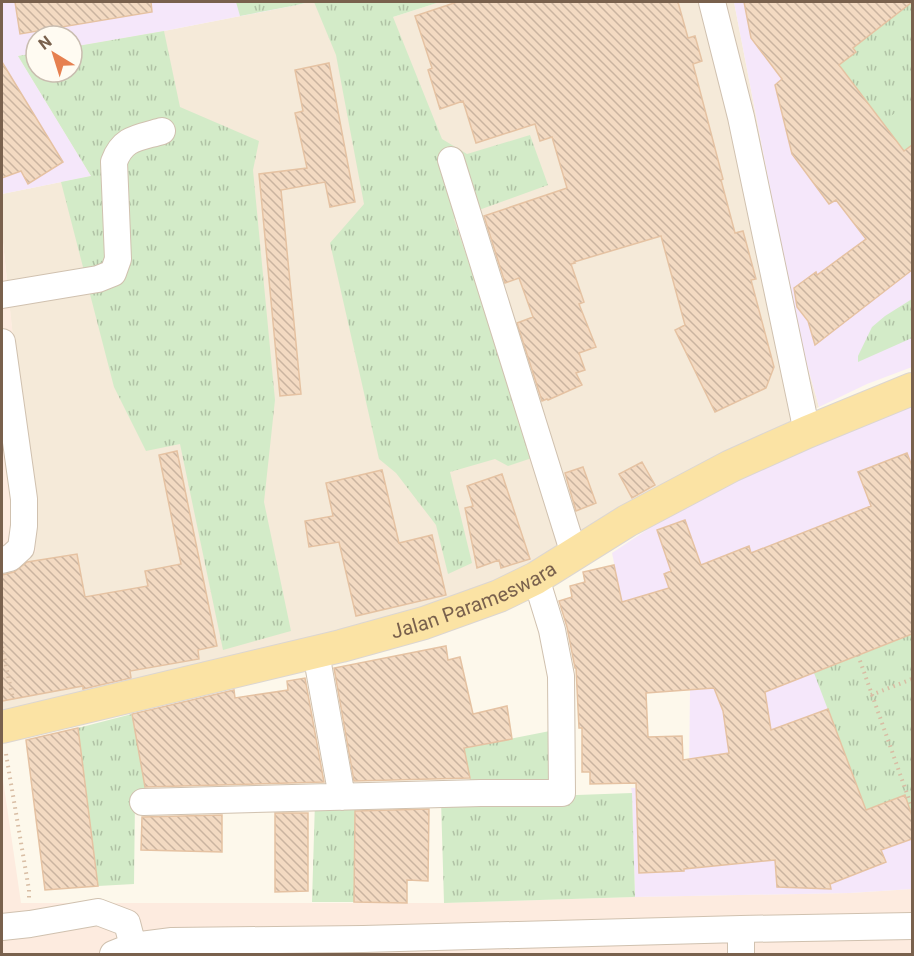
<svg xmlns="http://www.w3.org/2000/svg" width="914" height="956" viewBox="0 0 914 956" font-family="Roboto,sans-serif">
<defs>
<pattern id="grass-tufts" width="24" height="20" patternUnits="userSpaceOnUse" patternTransform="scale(1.5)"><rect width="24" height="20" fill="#d3ebc8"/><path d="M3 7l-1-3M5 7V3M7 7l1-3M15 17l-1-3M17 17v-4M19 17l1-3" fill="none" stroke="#b0c2a5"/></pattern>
<pattern id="building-back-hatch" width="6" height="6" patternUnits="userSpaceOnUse" patternTransform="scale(1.5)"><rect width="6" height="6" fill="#f3dac2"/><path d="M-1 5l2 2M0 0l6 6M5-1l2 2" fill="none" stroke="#cab4a0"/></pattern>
</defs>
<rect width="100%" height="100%" fill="#fdf8eb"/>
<path fill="#f5ead9" d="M 309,2 L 388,2 L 393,17 L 440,2 L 734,2 L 798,333 L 819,407 L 687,472 L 606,518 L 532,566 L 396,621 L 2,715 L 2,558 L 35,552 L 2,233 L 2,194 L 91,176 L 18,56 L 36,53 L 36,72 L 72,72 L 72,47 L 164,31 L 297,5 Z"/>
<path fill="#fdebdf" d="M 2,233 L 36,552 L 2,558 Z
M 2,773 L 21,903 L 444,903 L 635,897 L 850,893 L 912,889 L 912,954 L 2,954 Z"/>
<path fill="#f5e7fa" d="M 2,2 L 308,2 L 297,5 L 164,31 L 72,47 L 72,36 L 36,36 L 36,53 L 18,56 L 91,176 L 2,194 Z
M 734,2 L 912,2 L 912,367 L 867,384 L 819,407 L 798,333 Z
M 912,404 L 912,889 L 850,893 L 635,897 L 632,793 L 631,788 L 689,785 L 690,690 L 689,666 L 633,656 L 612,553 L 669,515 L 751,475 L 839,433 Z"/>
<path fill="url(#grass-tufts)" d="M 236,2 L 309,2 L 297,5 L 240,16 Z
M 314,2 L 440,2 L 393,17 L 442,139 L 467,154 L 530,135 L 548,185 L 454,219 L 535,457 L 508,466 L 495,459 L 450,472 L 472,563 L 448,574 L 436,525 L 396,473 L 379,459 L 330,243 L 364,204 L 336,55 Z
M 912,2 L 912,153 L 909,148 L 904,151 L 839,65 L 853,48 Z
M 164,31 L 180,107 L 259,141 L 253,170 L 275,400 L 264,502 L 291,631 L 223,650 L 180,444 L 146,451 L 114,387 L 61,182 L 91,176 L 18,56 L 36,53 L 36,72 L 72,72 L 72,47 Z
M 912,299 L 912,338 L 858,362 L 858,356 L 872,327 L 885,316 Z
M 912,634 L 912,816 L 904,796 L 866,810 L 814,673 Z
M 132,714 L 147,798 L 135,800 L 134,884 L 98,886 L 78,728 Z
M 555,730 L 557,788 L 472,791 L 464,748 Z
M 632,793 L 635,897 L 444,903 L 441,800 Z
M 315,801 L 356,803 L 354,902 L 312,902 Z"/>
<path fill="#d3ebc8" d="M 912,100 L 912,153 L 887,119 Z"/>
<path fill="url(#building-back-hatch)" stroke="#e5c2a2" stroke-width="1.5" fill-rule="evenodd" d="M 15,2 L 151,2 L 152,12 L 20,34 Z
M 457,2 L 678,2 L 688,38 L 695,36 L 702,61 L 693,64 L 723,179 L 721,180 L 735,233 L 743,231 L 756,279 L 751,280 L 774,367 L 766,388 L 715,412 L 675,330 L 685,325 L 661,236 L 574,262 L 575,263 L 571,264 L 584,302 L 579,304 L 596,347 L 579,353 L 585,370 L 576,373 L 582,385 L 548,400 L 547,399 L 542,401 L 517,323 L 533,317 L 519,278 L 505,283 L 484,216 L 567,188 L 552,137 L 540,141 L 535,124 L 476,143 L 463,101 L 440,109 L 428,70 L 432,68 L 415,16 Z
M 744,2 L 912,2 L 853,48 L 856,52 L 839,65 L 904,151 L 912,145 L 912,270 L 815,345 L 808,321 L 797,307 L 794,288 L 816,272 L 817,275 L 866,239 L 836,200 L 829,204 L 792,154 L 775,85 L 782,79 L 751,38 Z
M 2,62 L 63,162 L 28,184 L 21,171 L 2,178 Z
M 329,63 L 355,202 L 330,207 L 325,182 L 281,190 L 301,394 L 280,396 L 259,174 L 307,168 L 295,113 L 303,111 L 295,70 Z
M 177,451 L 217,646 L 198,650 L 199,659 L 130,671 L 131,678 L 83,689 L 83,686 L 2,701 L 2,575 L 14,572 L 27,562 L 77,554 L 85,597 L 148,586 L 145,571 L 181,564 L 159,455 Z
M 907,453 L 912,466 L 912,634 L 765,692 L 771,730 L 828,709 L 866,810 L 905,795 L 912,816 L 912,839 L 881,850 L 886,862 L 830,884 L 831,889 L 777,887 L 775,860 L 684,869 L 684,871 L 639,873 L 636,783 L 590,784 L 590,772 L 582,772 L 582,728 L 579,728 L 576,668 L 575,668 L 567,627 L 559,601 L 572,597 L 570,586 L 585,582 L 583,572 L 614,565 L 622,602 L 669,588 L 664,574 L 671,571 L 657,530 L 685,520 L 701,565 L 749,546 L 751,553 L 871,506 L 858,472 ZM 714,688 L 723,711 L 729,753 L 683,760 L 682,736 L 648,737 L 646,693 Z
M 642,462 L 655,485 L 632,498 L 619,474 Z
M 583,467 L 596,503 L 576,511 L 565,473 Z
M 382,470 L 399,543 L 432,535 L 446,595 L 356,616 L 339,542 L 309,547 L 305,521 L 333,516 L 326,483 Z
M 502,474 L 530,559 L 501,568 L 499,560 L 477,568 L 465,508 L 473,506 L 467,486 Z
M 446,646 L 448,660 L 460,657 L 473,714 L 507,706 L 512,739 L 464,748 L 470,778 L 354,781 L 334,668 Z
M 305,678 L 324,782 L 145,787 L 132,714 L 234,690 L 235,698 L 288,690 L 287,681 Z
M 78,728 L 98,886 L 45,890 L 26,740 Z
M 429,809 L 428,881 L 407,880 L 407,903 L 354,902 L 355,811 Z
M 275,813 L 308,813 L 308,891 L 275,892 Z
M 222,815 L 222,852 L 141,850 L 142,817 Z"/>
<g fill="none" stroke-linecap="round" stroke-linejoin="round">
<defs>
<path id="minor" d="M 712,2 L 741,117 L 807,432
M 451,160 L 574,554
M 2,295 L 98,279 L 113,273 L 118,259 L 114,162 C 123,137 139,138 162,131
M 2,342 L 24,499 L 24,526 L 21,548 L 10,558 L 2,560
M 316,653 L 342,797
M 143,802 L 481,793 L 562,793 L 561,676 L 552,630 L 536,578
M 2,927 L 30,924 L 98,912 L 127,923 L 133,946
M 741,929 L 741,954
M 113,954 L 133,946 L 172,941 L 363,939 L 741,929 L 912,926"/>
<g id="major">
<path id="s1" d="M 2,727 L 341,646 L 424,623 L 499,596 L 536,578 L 627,521 L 731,466 L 807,432 L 912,389"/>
</g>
</defs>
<use href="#minor" stroke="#d0c1af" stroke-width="28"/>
<use href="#major" stroke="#dcd6d1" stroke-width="34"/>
<path stroke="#d8bda4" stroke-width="4" stroke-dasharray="1.5 4.5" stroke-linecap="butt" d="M 2,647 L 13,699
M 858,655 L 912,808
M 871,695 L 912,679
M 6,754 L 29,890 L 29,901"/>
<use href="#minor" stroke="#fff" stroke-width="26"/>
<use href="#major" stroke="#fbe3a4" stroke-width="32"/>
</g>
<g text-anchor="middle" stroke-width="6" stroke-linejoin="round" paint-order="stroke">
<g font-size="20" fill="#79614d" stroke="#fffbf2">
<text dy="7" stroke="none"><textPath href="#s1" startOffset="489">Jalan Parameswara</textPath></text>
</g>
</g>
<rect width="914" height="956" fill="none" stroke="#79614d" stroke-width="6"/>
<g transform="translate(54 54) rotate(322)"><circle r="28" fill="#fffbf2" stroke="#c9bdb0" stroke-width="1.5"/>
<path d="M0-4.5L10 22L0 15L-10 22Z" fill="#e68050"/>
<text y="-9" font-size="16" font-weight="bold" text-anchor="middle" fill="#79614d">N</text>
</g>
</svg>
